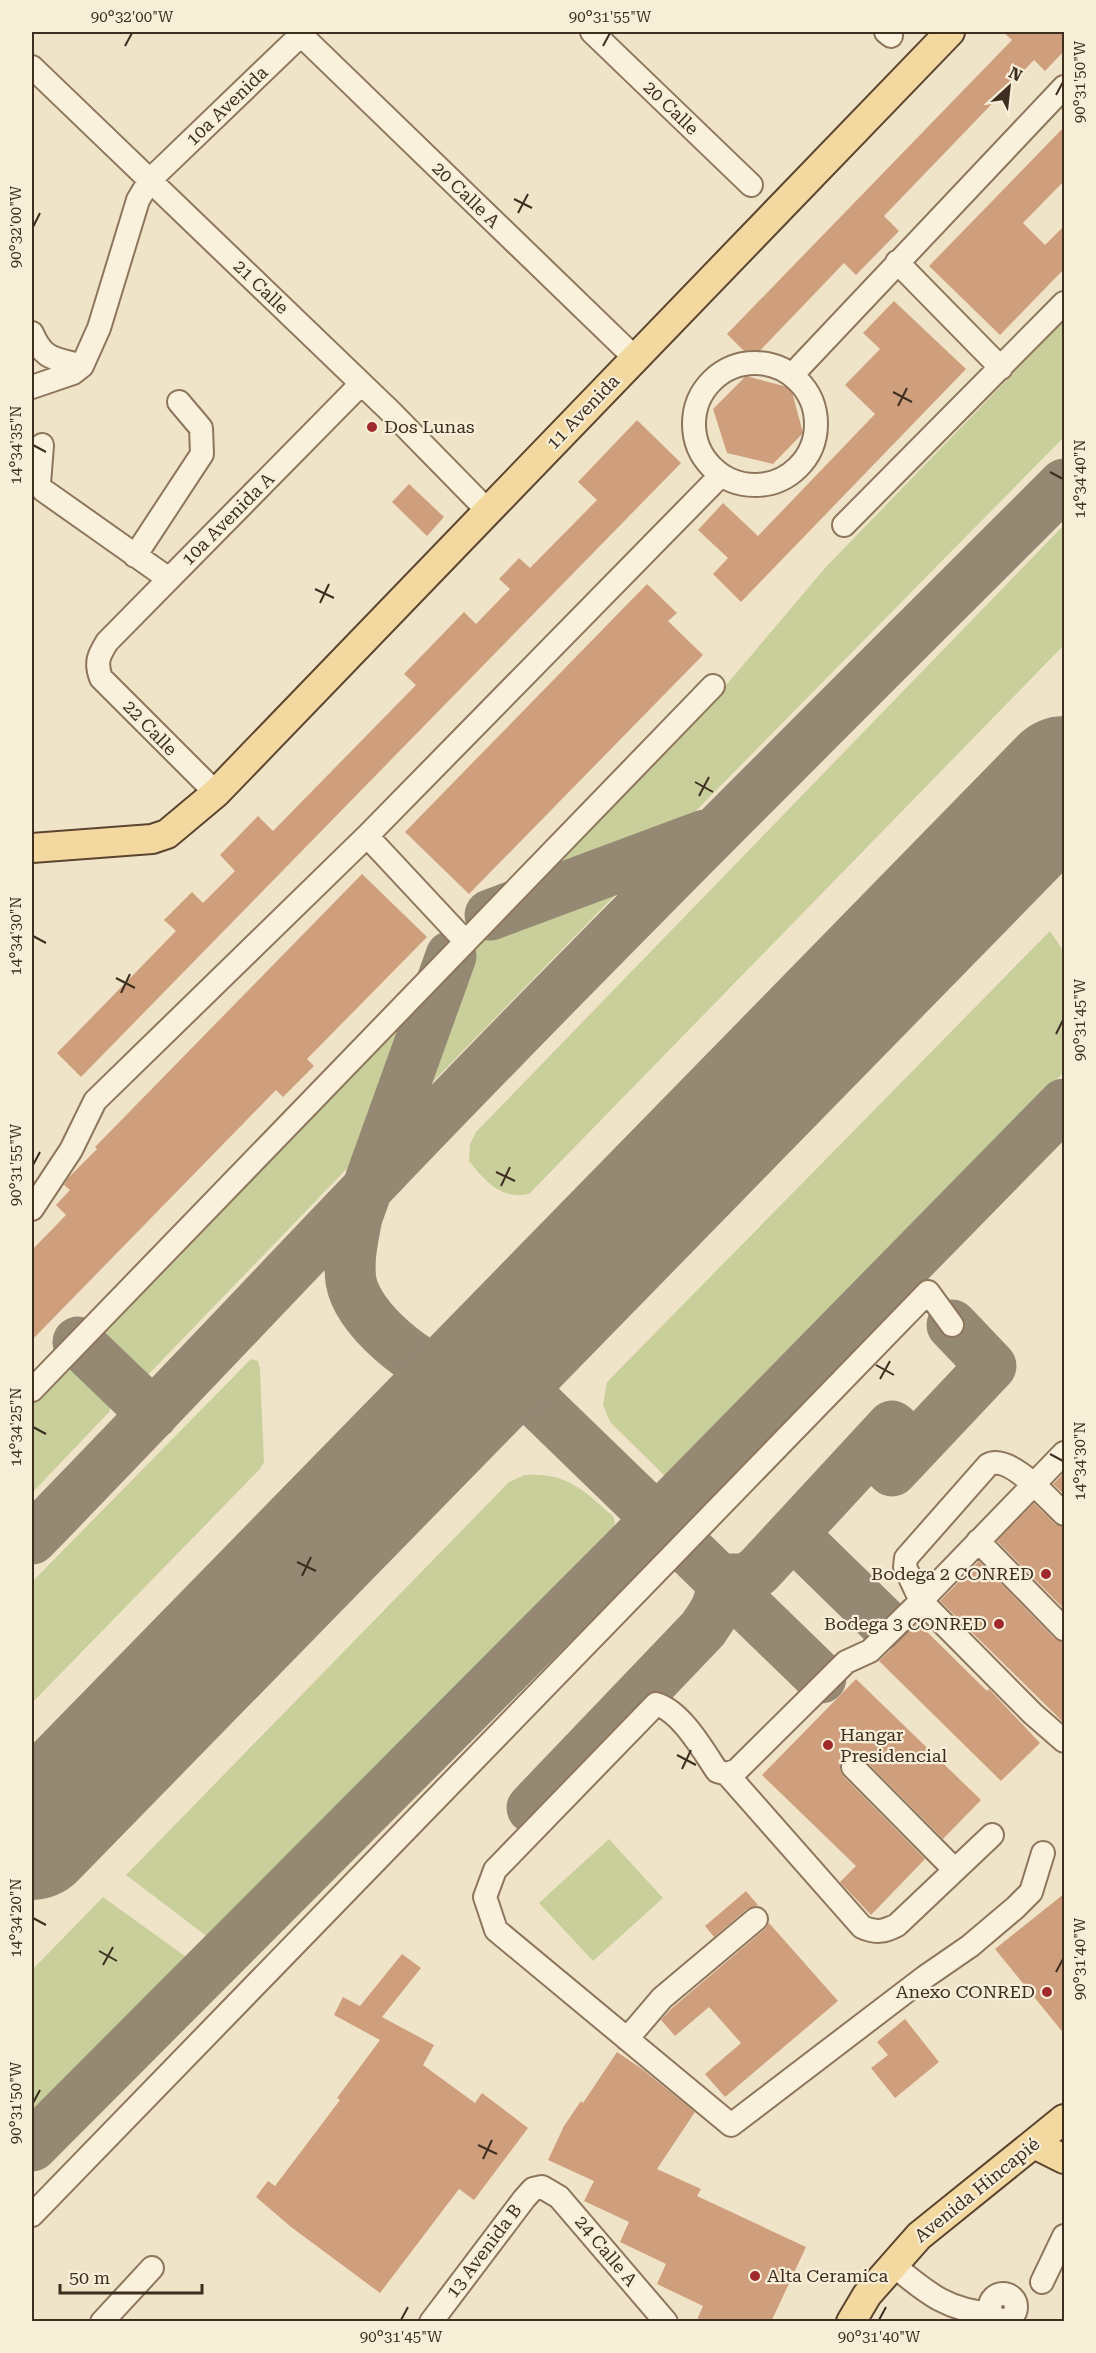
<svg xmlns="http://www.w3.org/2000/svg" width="1096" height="2353" viewBox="0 0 1096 2353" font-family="'Roboto Serif',serif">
<rect width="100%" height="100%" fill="#f0e4c8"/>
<path fill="#c9cf9b" d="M 1064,321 L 1064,437 L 682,825 L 668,834 L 529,887 L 722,690 L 825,568 Z
M 1064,525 L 1064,645 L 529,1194 C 501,1200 485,1181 469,1161 L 470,1144 L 476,1132 Z
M 618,877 L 625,883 L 622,888 L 419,1096 L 415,1096 L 413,1093 L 476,943 Z
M 1050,931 L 1064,952 L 1064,1072 L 669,1480 L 610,1422 L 603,1405 L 607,1382 Z
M 418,1003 L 420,1007 L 359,1156 L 144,1379 L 133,1378 L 102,1348 L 102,1330 Z
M 251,1359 L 258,1361 L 260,1369 L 264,1462 L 260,1469 L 32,1703 L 32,1582 Z
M 66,1369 L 82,1371 L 109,1398 L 110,1411 L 32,1493 L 32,1404 Z
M 525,1475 C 567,1472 583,1490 613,1516 L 615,1522 L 612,1533 L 209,1938 L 126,1875 L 509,1482 Z
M 609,1839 L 663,1898 L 593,1961 L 539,1903 Z
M 103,1897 L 189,1959 L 32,2119 L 32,1970 Z"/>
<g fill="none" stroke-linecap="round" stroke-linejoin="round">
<path stroke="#968974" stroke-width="51" d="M 490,915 L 705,835
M 451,956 L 357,1217 C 353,1238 348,1259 351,1281 C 358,1320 418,1368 455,1378 C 481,1385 505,1387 531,1397
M 78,1342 L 153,1414
M 513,1344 L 517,1370 L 531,1397 L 821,1678
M 415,1361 C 431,1381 435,1398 435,1423
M 892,1471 L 991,1366 L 952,1325
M 802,1524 L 803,1544 L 885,1624
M 32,1539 C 144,1424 254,1307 365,1191 C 594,951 830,718 1064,484
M 532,1808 L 703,1629 C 715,1612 723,1600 720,1579 L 746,1579 L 758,1571 L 892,1426 L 915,1446
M 32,2146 L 657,1519 L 1064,1104"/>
<path stroke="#968974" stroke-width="128" d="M 32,1836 L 1064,780"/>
</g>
<path fill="#cf9f7d" d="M 1003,32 L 1065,32 L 1065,50 L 1045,71 L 1034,60 L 884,216 L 899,231 L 856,275 L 844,263 L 752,359 L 727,334 L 1012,40 Z
M 1065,126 L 1065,180 L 1023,223 L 1045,245 L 1065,225 L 1065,268 L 1000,335 L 929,266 Z
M 894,301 L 966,369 L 741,602 L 713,574 L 728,558 L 698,530 L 723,503 L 758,536 L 875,414 L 845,385 L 880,349 L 863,333 Z
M 746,376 L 791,388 L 803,433 L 773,464 L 727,453 L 713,409 Z
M 637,420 L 681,463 L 81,1077 L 57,1053 L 176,931 L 164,920 L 192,892 L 203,903 L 235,871 L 220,855 L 258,816 L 273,831 L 416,685 L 404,674 L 464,612 L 476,624 L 510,589 L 499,579 L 519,558 L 530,568 L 597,500 L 578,482 Z
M 409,484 L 444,517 L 427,536 L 392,502 Z
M 647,584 L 677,613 L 668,621 L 703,655 L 469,894 L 405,832 Z
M 362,874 L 427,937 L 307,1059 L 314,1066 L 283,1097 L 276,1090 L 32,1340 L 32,1250 L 66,1215 L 56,1205 L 70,1190 L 64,1185 L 68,1178 L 97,1149 L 95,1147 Z
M 1065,1472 L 1065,1495 L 1053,1484 Z
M 1034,1503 L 1055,1524 L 1065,1527 L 1065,1610 L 997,1541 Z
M 979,1561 L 1054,1638 L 1065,1642 L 1065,1724 L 940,1601 Z
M 918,1623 L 987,1691 L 989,1689 L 1040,1743 L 1001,1781 L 879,1661 Z
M 856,1679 L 981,1800 L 943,1839 L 863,1758 L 850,1754 L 843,1758 L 840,1770 L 843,1776 L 925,1859 L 871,1915 L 840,1882 L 856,1866 L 762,1775 Z
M 746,1891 L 758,1905 L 747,1909 L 714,1937 L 705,1926 Z
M 1065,1893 L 1065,2035 L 995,1949 Z
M 769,1923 L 838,2001 L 725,2097 L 705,2074 L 741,2043 L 709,2007 L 675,2036 L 661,2020 L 672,2008 L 765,1929 Z
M 402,1954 L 421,1968 L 382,2017 L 434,2045 L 423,2065 L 475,2103 L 482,2093 L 528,2128 L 474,2200 L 459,2189 L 380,2293 L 291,2227 L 256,2197 L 268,2181 L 275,2186 L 340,2100 L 337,2098 L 380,2040 L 334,2015 L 343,1997 L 360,2006 Z
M 905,2019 L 939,2062 L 895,2098 L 871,2068 L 888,2055 L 877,2042 Z
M 617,2052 L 642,2069 L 695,2112 L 657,2169 L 701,2189 L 697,2196 L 806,2247 L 771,2322 L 696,2322 L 703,2306 L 657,2284 L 666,2264 L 620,2242 L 629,2222 L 584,2201 L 594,2181 L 548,2160 L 564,2126 L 581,2101 L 583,2103 Z"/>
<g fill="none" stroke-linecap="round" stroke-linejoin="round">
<defs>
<path id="minor" d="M 298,32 L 635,358
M 592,32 L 751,185
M 886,32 L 891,36
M 32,67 L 390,411 L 488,511
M 897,262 L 1001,368
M 32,333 C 44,361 55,358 82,366
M694 424a61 61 0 1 1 122 0a61 61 0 1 1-122 0Z
M 792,375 L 1064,87
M 32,387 L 73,373 L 82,366 L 99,328 L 138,200 L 150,180 L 304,32
M 42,445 L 39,484 L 43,490 L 169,579
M 844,525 L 1064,303
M 135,556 L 202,454 L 201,428 L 179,402
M 216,793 L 101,678 C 95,662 99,655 107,642 L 361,384
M 367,836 L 465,941
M 32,1209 L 71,1150 L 95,1101 L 367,836 L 721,475
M 32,1390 L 713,686
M 1064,1453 L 921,1601 L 1033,1714 L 1064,1741
M 978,1541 L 1064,1629
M 853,1767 L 955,1870
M 727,1774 L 862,1927 C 875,1933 884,1932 897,1925 L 992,1835
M 1043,1853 L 1031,1892 L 1015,1908 L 970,1946 L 925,1977 L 731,2125 L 496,1930 L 485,1897 L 495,1870 L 656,1704 C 681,1711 703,1750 717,1771 L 727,1774 L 737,1770 L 846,1662 L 870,1651 L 921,1601 L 905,1567 L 906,1558 L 988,1465 C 1009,1453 1049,1500 1064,1514
M 627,2039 L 662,1998 L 756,1919
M 32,2215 L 928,1292 L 952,1325
M 893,2265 C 927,2293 946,2310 992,2314
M 1042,2282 L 1064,2236
M990 2307a13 13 0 1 1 26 0a13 13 0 1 1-26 0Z
M 102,2322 L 152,2268
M 431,2322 L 524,2199 L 533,2189 L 542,2187 L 559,2197 L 666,2322"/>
<path id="major" d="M 32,848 L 152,839 L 167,834 L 216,793 L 950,32
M 1034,2144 L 1064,2159
M 851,2322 L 867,2295 L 919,2236 L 1064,2119"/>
</defs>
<use href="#minor" stroke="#8d765c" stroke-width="26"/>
<use href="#major" stroke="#5b4430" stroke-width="32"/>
<use href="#minor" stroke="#faf1dc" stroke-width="22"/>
<use href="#major" stroke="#f3d9a0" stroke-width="28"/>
</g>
<path fill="none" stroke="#3d2e20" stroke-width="2" d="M 125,46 L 132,33M 603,46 L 610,33M 1056,95 L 1063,82M 514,199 L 532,208M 518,213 L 528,194M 33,227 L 40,213M 893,392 L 912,402M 898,406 L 907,388M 33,445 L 46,452M 1050,472 L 1063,479M 315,589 L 334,598M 320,603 L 329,584M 695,782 L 713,792M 699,796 L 709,777M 33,936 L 46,943M 116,978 L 135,988M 121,993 L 130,974M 1056,1034 L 1063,1020M 33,1165 L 40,1152M 496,1172 L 515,1181M 501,1186 L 510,1167M 876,1365 L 894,1375M 880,1379 L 890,1361M 33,1427 L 46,1434M 1050,1454 L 1063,1461M 297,1562 L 316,1571M 302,1576 L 311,1557M 677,1755 L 696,1765M 682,1769 L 691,1750M 33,1918 L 46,1925M 99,1951 L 117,1961M 103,1965 L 113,1947M 1056,1972 L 1063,1959M 33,2103 L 40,2090M 478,2145 L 497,2154M 483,2159 L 492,2140M 401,2320 L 408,2307M 879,2320 L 886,2307"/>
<g fill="#9e2a2b" stroke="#f7eed8" stroke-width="2">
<circle cx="372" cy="427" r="6"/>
<circle cx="1046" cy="1574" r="6"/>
<circle cx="999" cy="1624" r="6"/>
<circle cx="828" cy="1745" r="6"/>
<circle cx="1047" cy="1992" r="6"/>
<circle cx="755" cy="2276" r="6"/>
</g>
<g text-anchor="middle" stroke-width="4.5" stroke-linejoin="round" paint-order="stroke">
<g font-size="18" fill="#3d2e20" stroke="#f7eed8">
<text transform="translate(227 106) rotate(-44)" y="6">10a Avenida</text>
<text transform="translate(671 108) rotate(44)" y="6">20 Calle</text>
<text transform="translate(466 195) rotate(44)" y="6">20 Calle A</text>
<text transform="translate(261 287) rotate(44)" y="6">21 Calle</text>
<text transform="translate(583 412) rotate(-46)" y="6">11 Avenida</text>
<text transform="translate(228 519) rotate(-45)" y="6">10a Avenida A</text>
<text transform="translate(150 728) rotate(46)" y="6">22 Calle</text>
<text transform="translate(977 2190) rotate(-39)" y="6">Avenida Hincapié</text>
<text transform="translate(484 2251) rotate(-53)" y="6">13 Avenida B</text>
<text transform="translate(606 2251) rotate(50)" y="6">24 Calle A</text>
</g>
<g font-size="18" fill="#3d2e20" stroke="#f7eed8" text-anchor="start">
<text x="384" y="433">Dos Lunas</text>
<text x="1034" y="1580" text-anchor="end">Bodega 2 CONRED</text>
<text x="987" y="1630" text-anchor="end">Bodega 3 CONRED</text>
<text x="840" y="1741">Hangar<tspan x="840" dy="21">Presidencial</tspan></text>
<text x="1035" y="1998" text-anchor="end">Anexo CONRED</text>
<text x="767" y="2282">Alta Ceramica</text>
</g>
</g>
<rect width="1096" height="2353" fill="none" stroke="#f7eed8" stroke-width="66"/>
<g transform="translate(1009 87) rotate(27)" stroke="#f7eed8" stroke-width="4.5" paint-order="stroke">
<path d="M0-4.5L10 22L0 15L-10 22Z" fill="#3d2e20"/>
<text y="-9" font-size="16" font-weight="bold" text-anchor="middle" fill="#3d2e20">N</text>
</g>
<path d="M60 2284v9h142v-9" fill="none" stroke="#3d2e20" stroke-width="3"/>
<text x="69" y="2284" font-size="18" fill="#3d2e20" stroke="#f7eed8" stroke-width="4.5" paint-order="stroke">50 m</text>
<rect x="33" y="33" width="1030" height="2287" fill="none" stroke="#3d2e20" stroke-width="2"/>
<g font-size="15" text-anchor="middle" fill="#3d2e20">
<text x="132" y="22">90°32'00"W</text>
<text x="610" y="22">90°31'55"W</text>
<text transform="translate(1080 82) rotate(-90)" y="5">90°31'50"W</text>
<text transform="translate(16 227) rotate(-90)" y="5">90°32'00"W</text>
<text transform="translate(16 445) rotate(-90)" y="5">14°34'35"N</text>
<text transform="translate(1080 479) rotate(-90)" y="5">14°34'40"N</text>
<text transform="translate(16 936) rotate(-90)" y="5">14°34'30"N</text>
<text transform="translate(1080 1020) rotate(-90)" y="5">90°31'45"W</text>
<text transform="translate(16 1165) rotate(-90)" y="5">90°31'55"W</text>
<text transform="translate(16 1427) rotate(-90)" y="5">14°34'25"N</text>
<text transform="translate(1080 1461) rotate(-90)" y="5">14°34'30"N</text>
<text transform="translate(16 1918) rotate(-90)" y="5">14°34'20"N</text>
<text transform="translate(1080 1959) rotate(-90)" y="5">90°31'40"W</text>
<text transform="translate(16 2103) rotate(-90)" y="5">90°31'50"W</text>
<text x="401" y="2342">90°31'45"W</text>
<text x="879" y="2342">90°31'40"W</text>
</g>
</svg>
